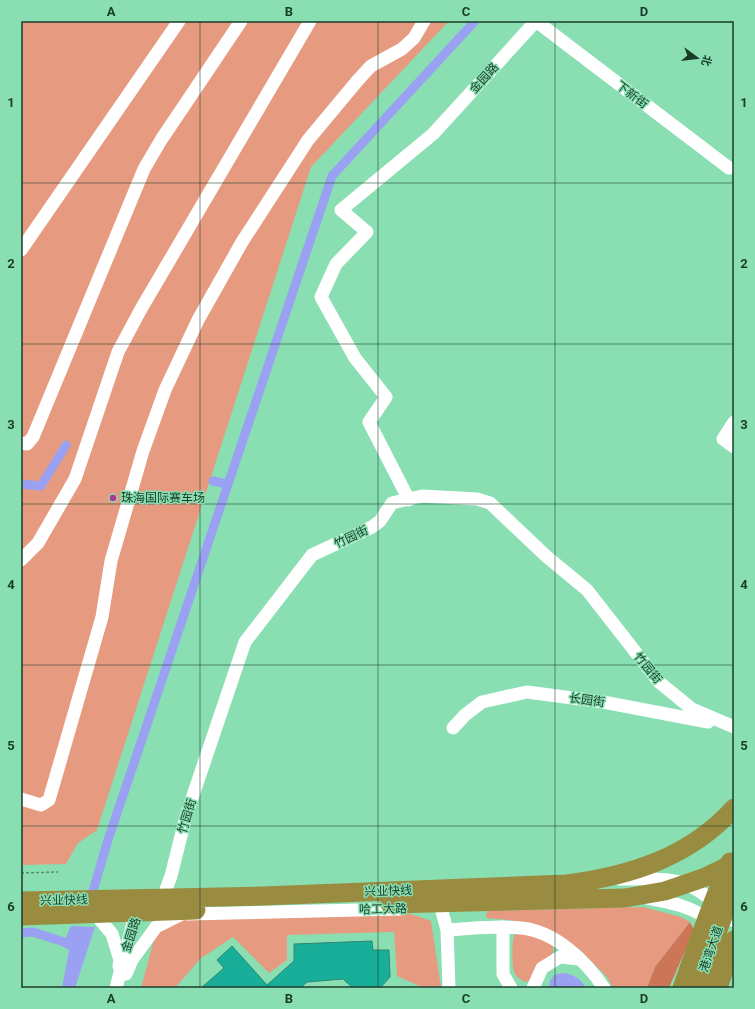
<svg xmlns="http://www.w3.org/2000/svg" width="755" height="1009" viewBox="0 0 755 1009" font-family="Roboto,'Noto Sans SC',sans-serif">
<rect width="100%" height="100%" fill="#8adfb2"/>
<path fill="#e69b80" d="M 21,21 L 449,21 L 311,167 L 97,830 L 78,843 L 66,864 L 21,865 Z
M 643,907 L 681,917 L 690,922 L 655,967 L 647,988 L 613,988 L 607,977 L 579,949 L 544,927 L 509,920 L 486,918 L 487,911 Z
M 408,913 L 431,921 L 441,988 L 424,988 L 397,976 L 394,932 L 287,935 L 287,960 L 269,973 L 233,937 L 200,959 L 175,988 L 141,988 L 155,936 L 167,918 Z
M 515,932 L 522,932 L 551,943 C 560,954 544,958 538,965 C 534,970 532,974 530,980 L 525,982 C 521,980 518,978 515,974 C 511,968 512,940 515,932 Z"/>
<path fill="#cd7657" d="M 690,922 L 694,930 L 669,988 L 647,988 L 655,967 Z"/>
<path fill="#9aa1f3" d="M 71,926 L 95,927 L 75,988 L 62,988 L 69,950 L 62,946 Z
M 562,973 C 573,974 580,978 586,988 L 549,988 L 550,981 L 554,975 Z"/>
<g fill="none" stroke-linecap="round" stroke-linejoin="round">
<path stroke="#9aa1f3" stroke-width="9" d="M 213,481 L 227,484
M 21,484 L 41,486 L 66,445
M 90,901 L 108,840 L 332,176 L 475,21
M 21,933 L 33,932 L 64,942"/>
</g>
<path fill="#18ae99" stroke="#2f8475" d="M 372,941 L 373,950 L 389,950 L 390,977 L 380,988 L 353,988 L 343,979 L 307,982 L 300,988 L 201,988 L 224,968 L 217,960 L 232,946 L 267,985 L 294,961 L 294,944 Z"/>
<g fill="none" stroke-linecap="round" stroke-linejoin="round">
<path stroke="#518d6e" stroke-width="1.5" stroke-dasharray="3 2" stroke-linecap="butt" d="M 21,873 L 58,872"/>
<path stroke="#fff" stroke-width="13" d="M 536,21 L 729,168
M 21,250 L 179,21
M 734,422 L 723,439 L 734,447
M 21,443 L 27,444 L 33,437 L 144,169 L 161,140 L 241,21
M 409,500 L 369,422 L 386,397 L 355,358 L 321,297 L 336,264 L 367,232 L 341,210 L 433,134 L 536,21
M 21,560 L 38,543 L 75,479 L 118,352 L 141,309 L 310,21
M 453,728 L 465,715 L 482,702 L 527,692 L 603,702 L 708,722
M 21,799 L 41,805 L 49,800 L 102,617 L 111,561 L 143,451 L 165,390 L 198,320 L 242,242 L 308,140 L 358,80 L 371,66 L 402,49 L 414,38 L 424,21
M 619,879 C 638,879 674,877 690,886 C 707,894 721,908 734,921
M 647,898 C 670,902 694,907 712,922
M 441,908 L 447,930 L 449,988
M 187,914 L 400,909
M 97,916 L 112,934 L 120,960 L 119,966
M 503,927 L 503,974 L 511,988
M 447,930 C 471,929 497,925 521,928 C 555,931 586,961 604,988
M 126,974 L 132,960 L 156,927 L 182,914
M 116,988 L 135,915 L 164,895 L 171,876 L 186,816 L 245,642 L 312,555 L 372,527 L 380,521 L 392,503 L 422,496 L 477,499 L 490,503 L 546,556 L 587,590 L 659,682 L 692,709 L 734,727
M 533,988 L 542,968 L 560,957 L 579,959"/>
<path stroke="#998c40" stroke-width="19" d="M 21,901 L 263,896 L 567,884 C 630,876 690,857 734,808
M 390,904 L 625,898 L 665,891 L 703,878 L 724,868 L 734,862
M 21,916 L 196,910
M 682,988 C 697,946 711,903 730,862
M 698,988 L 719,927 L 734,888
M 718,988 L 734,940"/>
</g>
<path fill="none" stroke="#183c2a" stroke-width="1" stroke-opacity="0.55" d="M 200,21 L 200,988M 378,21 L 378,988M 555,21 L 555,988M 21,183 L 734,183M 21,344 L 734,344M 21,504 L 734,504M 21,665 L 734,665M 21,826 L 734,826"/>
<circle fill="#ad378f" stroke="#8adfb2" stroke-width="1.5" cx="113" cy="498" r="4"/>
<g text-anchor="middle" stroke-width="3" stroke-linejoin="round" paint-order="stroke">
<g font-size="12" fill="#183c2a" stroke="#8adfb2">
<text transform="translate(484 78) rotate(-48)" y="4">金园路</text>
<text transform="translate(632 95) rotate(37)" y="4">下新街</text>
<text transform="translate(351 537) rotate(-25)" y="4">竹园街</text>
<text transform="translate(648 668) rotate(50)" y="4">竹园街</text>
<text transform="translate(587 700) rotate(8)" y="4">长园街</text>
<text transform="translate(187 816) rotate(-73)" y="4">竹园街</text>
<text transform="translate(388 891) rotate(-2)" y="4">兴业快线</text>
<text transform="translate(64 900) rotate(-1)" y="4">兴业快线</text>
<text transform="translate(383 909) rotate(-1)" y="4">哈工大路</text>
<text transform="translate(131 935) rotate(-72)" y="4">金园路</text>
<text transform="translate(711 949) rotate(-71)" y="4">港湾大道</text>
</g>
<g font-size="12" fill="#183c2a" stroke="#8adfb2" text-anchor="start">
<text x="121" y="502">珠海国际赛车场</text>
</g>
</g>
<rect width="755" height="1009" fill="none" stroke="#8adfb2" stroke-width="44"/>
<g transform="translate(697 58) rotate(105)" stroke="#8adfb2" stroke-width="3" paint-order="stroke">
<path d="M0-3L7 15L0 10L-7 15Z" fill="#183c2a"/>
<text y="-6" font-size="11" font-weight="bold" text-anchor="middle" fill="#183c2a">北</text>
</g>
<rect x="22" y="22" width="711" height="965" fill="none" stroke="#183c2a" stroke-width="1.5"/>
<g font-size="13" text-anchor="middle" font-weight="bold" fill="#183c2a">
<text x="111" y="16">A</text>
<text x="289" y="16">B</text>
<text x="466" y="16">C</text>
<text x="644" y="16">D</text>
<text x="11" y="107">1</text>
<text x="744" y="107">1</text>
<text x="11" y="268">2</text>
<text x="744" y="268">2</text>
<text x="11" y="429">3</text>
<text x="744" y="429">3</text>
<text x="11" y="589">4</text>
<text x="744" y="589">4</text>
<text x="11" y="750">5</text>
<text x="744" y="750">5</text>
<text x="11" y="911">6</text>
<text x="744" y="911">6</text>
<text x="111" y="1003">A</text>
<text x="289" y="1003">B</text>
<text x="466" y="1003">C</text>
<text x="644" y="1003">D</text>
</g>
</svg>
